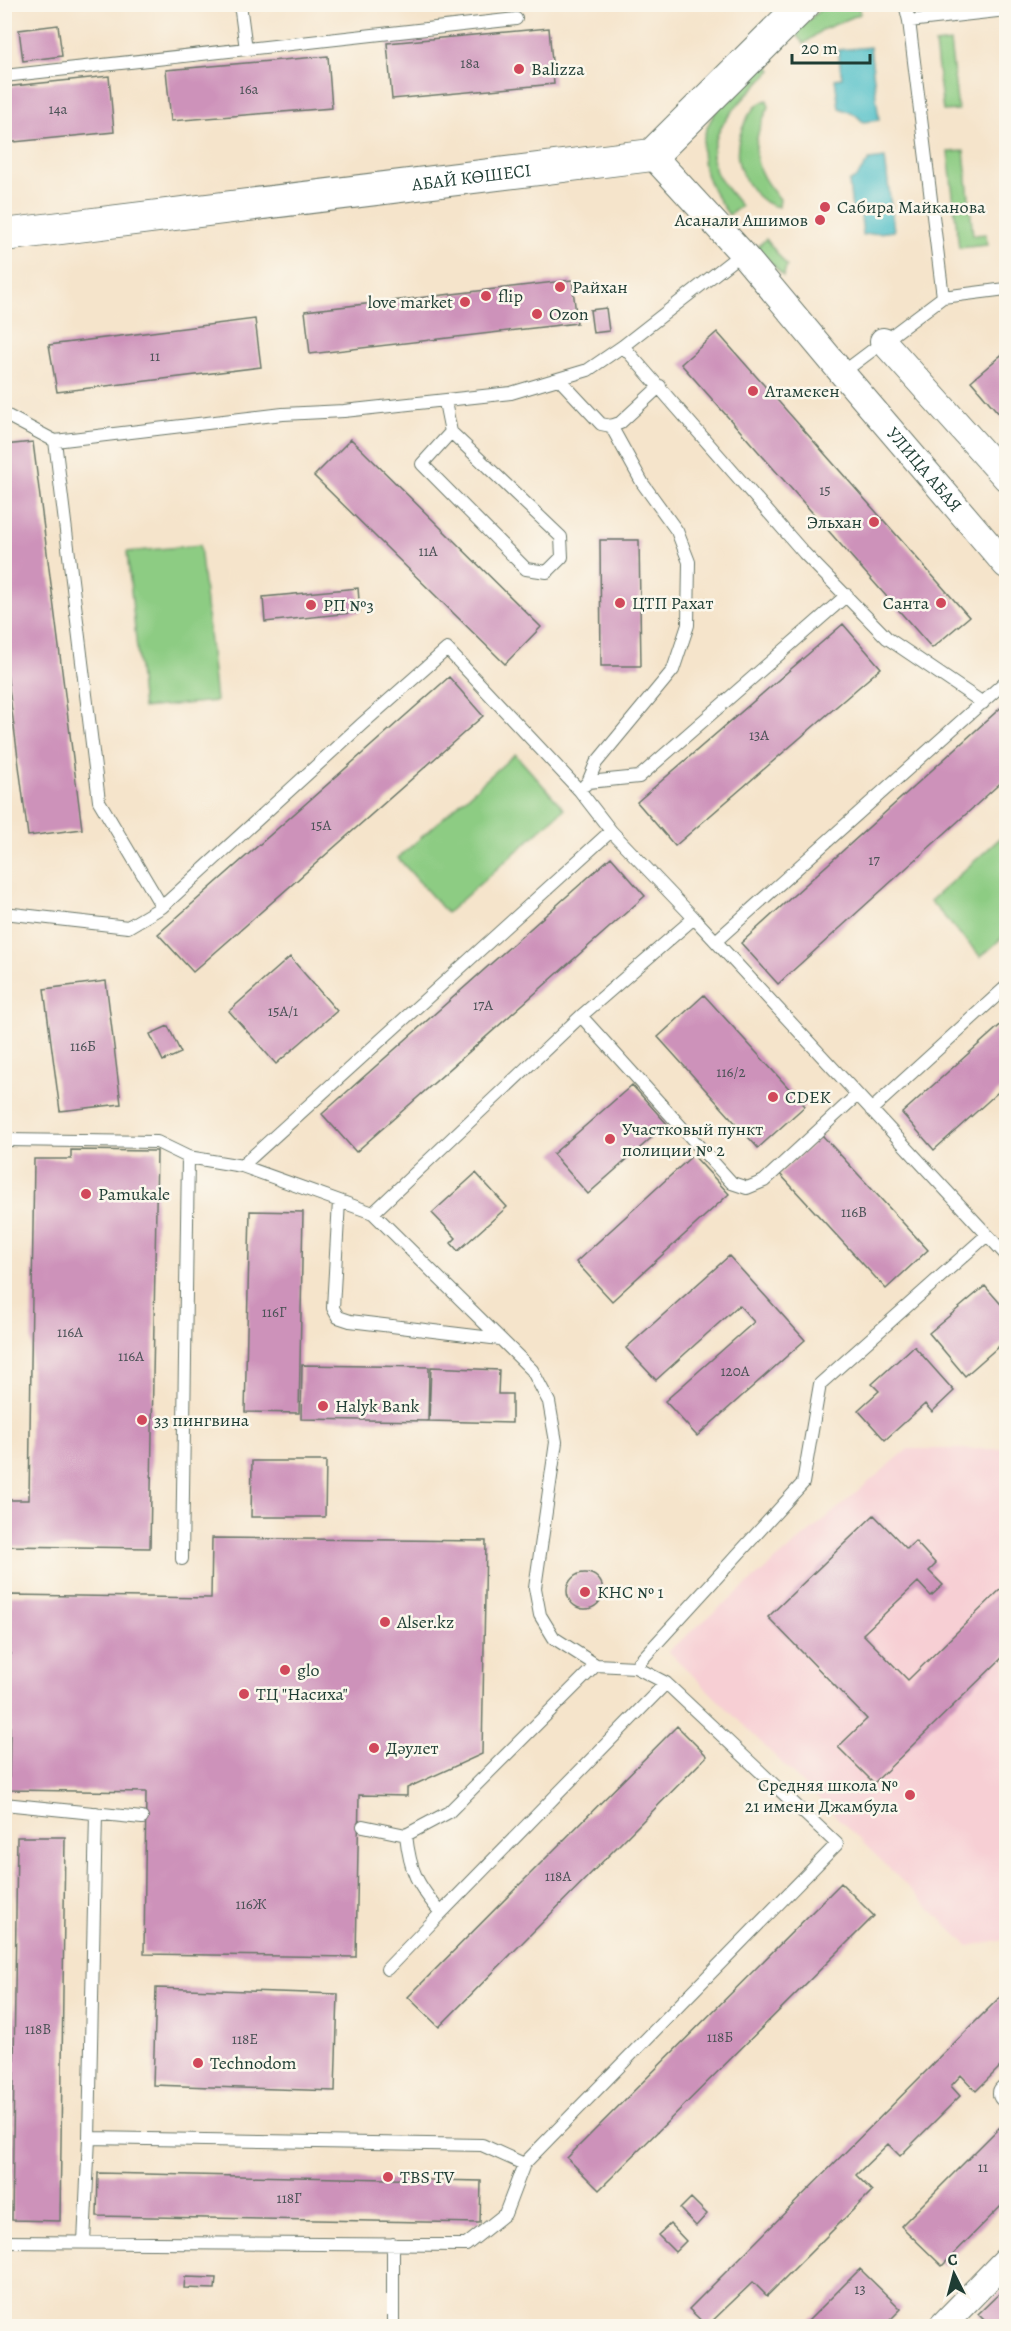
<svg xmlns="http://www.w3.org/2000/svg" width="1011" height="2331" viewBox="0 0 1011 2331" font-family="Alegreya,serif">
<rect width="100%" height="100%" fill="#fbf7ec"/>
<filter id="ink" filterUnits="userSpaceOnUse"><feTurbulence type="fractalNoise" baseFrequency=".0167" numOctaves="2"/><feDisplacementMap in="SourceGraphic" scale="12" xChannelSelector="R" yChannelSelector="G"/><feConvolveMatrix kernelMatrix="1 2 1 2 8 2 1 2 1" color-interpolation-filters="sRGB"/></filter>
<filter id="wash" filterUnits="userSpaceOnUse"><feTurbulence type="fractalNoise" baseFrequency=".008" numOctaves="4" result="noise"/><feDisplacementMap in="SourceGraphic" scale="24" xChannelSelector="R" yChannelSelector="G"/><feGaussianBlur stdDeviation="1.35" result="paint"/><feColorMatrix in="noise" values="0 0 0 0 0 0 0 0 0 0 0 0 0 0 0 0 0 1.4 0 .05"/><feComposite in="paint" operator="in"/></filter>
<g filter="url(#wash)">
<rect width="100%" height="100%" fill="#f5e4cb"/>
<path fill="#f7cfd4" d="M 908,1449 L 1006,1449 L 1006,1939 L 968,1946 L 668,1651 Z"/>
<path fill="#8dcc83" stroke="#56845c" stroke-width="1.5" d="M 825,5 L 858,5 L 860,14 L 822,30 L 804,44 L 795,33 Z
M 950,42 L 958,110 L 943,111 L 935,44 Z
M 763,60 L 772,70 C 748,94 696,136 718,176 C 724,186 733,196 741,206 L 729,215 C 676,144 709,112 763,60 Z
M 767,100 L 769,107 C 749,143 751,169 780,199 L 779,207 C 759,205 741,179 738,160 C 735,140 747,106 767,100 Z
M 964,151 L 973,235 L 986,234 L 987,245 L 959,248 L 948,152 Z
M 766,239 L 787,266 L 783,276 L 757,247 Z
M 200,545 L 216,701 L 143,708 L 127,552 Z
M 515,754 L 564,809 L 447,913 L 398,858 Z
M 1006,833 L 1006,934 L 981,957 L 930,901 Z"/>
<path fill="#54c1c9" stroke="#3a7f7e" stroke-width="1.5" d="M 870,47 L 879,120 L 863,122 L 856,115 L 839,108 L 835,79 L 842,78 L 838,50 Z
M 885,158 L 894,231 L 863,235 L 860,208 L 852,209 L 849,182 L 857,177 L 869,160 Z"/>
<g id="blocks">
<path fill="#cd92ba" d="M 58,25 L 62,56 L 23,61 L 19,30 Z
M 549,28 L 554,84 L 392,99 L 387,43 Z
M 328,56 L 332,108 L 171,121 L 166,70 Z
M 109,76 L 114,132 L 4,143 L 4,87 Z
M 572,280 L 577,323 L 310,354 L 305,311 Z
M 606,308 L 609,331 L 593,333 L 590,310 Z
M 255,319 L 261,367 L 57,392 L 49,345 Z
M 717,332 L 969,617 L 932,648 L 681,364 Z
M 1006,351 L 1006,422 L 971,381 Z
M 351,439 L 541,627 L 505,664 L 314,476 Z
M 33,442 L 82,829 L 28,836 L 4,649 L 4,445 Z
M 600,540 L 639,540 L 641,666 L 601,666 Z
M 358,588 L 360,612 L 265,622 L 263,597 Z
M 843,624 L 881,668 L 675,846 L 637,802 Z
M 449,677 L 483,716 L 193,972 L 158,934 Z
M 1006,703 L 1006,778 L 778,984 L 741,943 Z
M 611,857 L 645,896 L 356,1152 L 322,1114 Z
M 290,957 L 337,1011 L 276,1064 L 229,1011 Z
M 106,981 L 121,1104 L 60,1111 L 44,989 Z
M 704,995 L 805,1106 L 758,1148 L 658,1037 Z
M 1006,1020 L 1006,1085 L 934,1150 L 902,1113 Z
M 168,1026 L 181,1053 L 163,1061 L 150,1034 Z
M 632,1085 L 667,1124 L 588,1194 L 553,1154 Z
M 822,1135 L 928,1250 L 886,1289 L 780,1174 Z
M 71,1150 L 157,1151 L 150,1548 L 4,1546 L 4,1500 L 29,1500 L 34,1159 L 71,1159 Z
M 693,1155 L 729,1194 L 612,1301 L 576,1262 Z
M 476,1173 L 507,1207 L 458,1251 L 451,1243 L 456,1238 L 432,1213 Z
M 250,1211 L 303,1212 L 299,1413 L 245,1412 Z
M 729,1256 L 805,1340 L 697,1436 L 665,1401 L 754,1322 L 739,1305 L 656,1380 L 626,1348 Z
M 985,1286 L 1006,1310 L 1006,1340 L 965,1376 L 929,1333 Z
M 914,1346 L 954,1391 L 932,1412 L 925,1404 L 885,1440 L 858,1410 L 879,1391 L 872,1384 Z
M 302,1365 L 429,1367 L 428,1421 L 301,1419 Z
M 431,1367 L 499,1370 L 498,1394 L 512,1394 L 512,1423 L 429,1421 Z
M 252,1461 L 326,1461 L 325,1517 L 251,1517 Z
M 874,1515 L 907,1549 L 915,1541 L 936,1564 L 929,1571 L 943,1585 L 931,1596 L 918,1582 L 863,1634 L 908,1680 L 1006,1584 L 1006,1654 L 874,1783 L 838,1747 L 867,1719 L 768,1617 Z
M 212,1538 L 486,1541 L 482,1754 L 407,1788 L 407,1796 L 359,1795 L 356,1957 L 144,1954 L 146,1792 L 9,1790 L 10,1722 L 4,1722 L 4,1665 L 10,1665 L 11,1595 L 211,1598 Z
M567 1591a18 18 0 1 1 36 0a18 18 0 1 1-36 0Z
M 677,1726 L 707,1756 L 439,2027 L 408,1997 Z
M 17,1837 L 65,1837 L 60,2221 L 12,2220 Z
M 841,1883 L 874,1916 L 599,2190 L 567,2158 Z
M 156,1988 L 338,1994 L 335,2091 L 153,2085 Z
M 1006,1991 L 1006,2061 L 976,2091 L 961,2075 L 951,2086 L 960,2096 L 900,2156 L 888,2144 L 856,2175 L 872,2191 L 767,2296 L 753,2282 L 707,2326 L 689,2309 Z
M 1000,2127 L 1006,2133 L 1006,2201 L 942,2266 L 901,2226 Z
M 98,2173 L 481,2181 L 480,2223 L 97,2216 Z
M 691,2198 L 707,2214 L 696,2226 L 680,2209 Z
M 670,2224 L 686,2241 L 675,2252 L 658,2235 Z
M 860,2269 L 901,2309 L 884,2326 L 803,2326 Z
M 185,2277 L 216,2278 L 215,2289 L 184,2288 Z
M 1006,2287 L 1006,2326 L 990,2326 L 978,2314 Z"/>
</g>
</g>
<g filter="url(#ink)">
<use href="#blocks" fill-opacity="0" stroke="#6a7769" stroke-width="1.5"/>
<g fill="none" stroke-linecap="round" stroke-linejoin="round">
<defs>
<path id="service" d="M 240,4 L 246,49
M 905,4 L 909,21 L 943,297
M 909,21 L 1006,10
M 4,76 L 516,19
M 623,346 L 804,553 L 887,638 L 983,703
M 842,373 L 943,297 L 1006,289
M 559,379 L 601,424 L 611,426 L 620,423 L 660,386
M 445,402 L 451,432 L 561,537 L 562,557 L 547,572 L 526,569 L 422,464 L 451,432
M 4,414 L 55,441 L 283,414 L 344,411 L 511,393 L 588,370 L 623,346 L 742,253
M 588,782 L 596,763 L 673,670 L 688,625 L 689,562 L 677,531 L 643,484 L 611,426
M 585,785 L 588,782 L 639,777 L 847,595
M 162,907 L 362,724 L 447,649 L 580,791 L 611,831
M 4,913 L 128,927 L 162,907 L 99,801 L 55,441
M 694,918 L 1006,1255
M 716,941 L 1006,681
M 581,1016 L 732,1183 L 747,1188 L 764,1181 L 857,1095
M 871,1110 L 1006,987
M 4,1140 L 157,1142 L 188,1157 L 242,1166 L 373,1213 L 532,1370 L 549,1402 L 556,1442 L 535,1588 L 540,1615 L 554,1638 L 596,1665 L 635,1667 L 666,1683 L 837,1844 L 524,2164 L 505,2214 L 466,2245 L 4,2242
M 242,1166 L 611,831 L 694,918 L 581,1016 L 373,1213
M 339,1201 L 333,1308 L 338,1317 L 350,1321 L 500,1339
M 182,1559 L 188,1157
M 635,1667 L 803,1483 L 820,1384 L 987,1235
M 4,1804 L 142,1818
M 96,1813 L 89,2138 L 482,2145 L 524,2164
M 363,1826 L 406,1835 C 410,1872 417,1884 441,1913 L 666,1683
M 406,1835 L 449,1812 L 596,1665
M 387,1969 L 441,1913
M 84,2242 L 89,2138
M 393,2326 L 393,2244"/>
<g id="minor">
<path id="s1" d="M 652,155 L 742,253 L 842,373 L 1006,565"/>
<path d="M 883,341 L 1006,478"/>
<path d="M 1006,2094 L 1006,2093"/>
<path d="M 942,2326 L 1006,2260"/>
</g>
<g id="tertiary">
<path id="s2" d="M 4,235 L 652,155 L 804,4"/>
</g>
</defs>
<use href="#service" stroke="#6a7769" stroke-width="14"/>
<use href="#minor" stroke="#6a7769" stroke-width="28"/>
<use href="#tertiary" stroke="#6a7769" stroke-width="34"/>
<use href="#service" stroke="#fff" stroke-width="12"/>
<use href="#minor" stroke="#fff" stroke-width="26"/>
<use href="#tertiary" stroke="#fff" stroke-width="32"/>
</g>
</g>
<g fill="#d1495b" stroke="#fbf7ec" stroke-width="2">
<circle cx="519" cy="69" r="6"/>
<circle cx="825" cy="207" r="6"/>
<circle cx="820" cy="220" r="6"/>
<circle cx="560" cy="287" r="6"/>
<circle cx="486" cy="296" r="6"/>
<circle cx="465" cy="302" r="6"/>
<circle cx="537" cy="314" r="6"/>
<circle cx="753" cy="391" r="6"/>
<circle cx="874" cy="522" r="6"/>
<circle cx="620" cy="603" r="6"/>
<circle cx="941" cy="603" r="6"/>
<circle cx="311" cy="605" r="6"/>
<circle cx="773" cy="1097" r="6"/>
<circle cx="610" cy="1139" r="6"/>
<circle cx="86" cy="1194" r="6"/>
<circle cx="323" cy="1406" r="6"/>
<circle cx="142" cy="1420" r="6"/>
<circle cx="585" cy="1592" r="6"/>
<circle cx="385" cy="1622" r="6"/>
<circle cx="285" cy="1670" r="6"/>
<circle cx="244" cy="1694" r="6"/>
<circle cx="374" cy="1748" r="6"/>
<circle cx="910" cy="1795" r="6"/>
<circle cx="198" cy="2063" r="6"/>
<circle cx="388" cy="2177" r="6"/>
</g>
<g text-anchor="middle" stroke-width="5" stroke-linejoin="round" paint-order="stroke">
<g font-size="15" fill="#4a5256">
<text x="470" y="68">18а</text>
<text x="249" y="94">16а</text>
<text x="58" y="114">14а</text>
<text x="155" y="361">11</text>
<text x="825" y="495">15</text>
<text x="428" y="556">11А</text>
<text x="759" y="740">13А</text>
<text x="321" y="830">15А</text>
<text x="874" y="865">17</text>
<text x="483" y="1010">17А</text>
<text x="283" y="1016">15А/1</text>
<text x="83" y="1051">116Б</text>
<text x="731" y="1077">116/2</text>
<text x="854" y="1217">116В</text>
<text x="274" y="1317">116Г</text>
<text x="70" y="1337">116А</text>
<text x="131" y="1361">116А</text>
<text x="735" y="1376">120А</text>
<text x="558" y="1881">118А</text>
<text x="251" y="1909">116Ж</text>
<text x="38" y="2034">118В</text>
<text x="720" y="2042">118Б</text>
<text x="245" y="2044">118Е</text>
<text x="983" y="2172">11</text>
<text x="289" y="2203">118Г</text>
<text x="860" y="2294">13</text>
</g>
<g font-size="18" fill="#1f3d34" stroke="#fbf7ec" text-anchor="start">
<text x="531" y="75">Balizza</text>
<text x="837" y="213">Сабира Майканова</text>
<text x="808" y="226" text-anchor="end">Асанали Ашимов</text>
<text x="572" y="293">Райхан</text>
<text x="498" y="302">flip</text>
<text x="453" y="308" text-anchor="end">love market</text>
<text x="549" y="320">Ozon</text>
<text x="765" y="397">Атамекен</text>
<text x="862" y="528" text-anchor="end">Эльхан</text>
<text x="632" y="609">ЦТП Рахат</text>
<text x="929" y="609" text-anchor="end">Санта</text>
<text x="323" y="611">РП №3</text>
<text x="785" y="1103">CDEK</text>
<text x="622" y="1135">Участковый пункт<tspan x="622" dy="21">полиции № 2</tspan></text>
<text x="98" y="1200">Pamukale</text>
<text x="335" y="1412">Halyk Bank</text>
<text x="154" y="1426">33 пингвина</text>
<text x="597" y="1598">КНС № 1</text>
<text x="397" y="1628">Alser.kz</text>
<text x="297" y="1676">glo</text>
<text x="256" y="1700">ТЦ "Насиха"</text>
<text x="386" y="1754">Дәулет</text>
<text x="898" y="1791" text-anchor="end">Средняя школа №<tspan x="898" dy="21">21 имени Джамбула</tspan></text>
<text x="210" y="2069">Technodom</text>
<text x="400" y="2183">TBS TV</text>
</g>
<g font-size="18" fill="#1f3d34" stroke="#fbf7ec">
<text dy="6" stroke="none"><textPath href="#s2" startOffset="471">АБАЙ КӨШЕСІ</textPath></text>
<text dy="6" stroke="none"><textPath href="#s1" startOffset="416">УЛИЦА АБАЯ</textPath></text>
</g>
</g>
<rect width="1011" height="2331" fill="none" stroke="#fbf7ec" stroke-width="24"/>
<g transform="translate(954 2274) rotate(354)" stroke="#fbf7ec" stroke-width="4.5" paint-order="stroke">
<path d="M0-4.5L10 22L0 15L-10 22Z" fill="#1f3d34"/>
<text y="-9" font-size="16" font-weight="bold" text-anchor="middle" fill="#1f3d34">С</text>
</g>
<path d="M792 54v9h78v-9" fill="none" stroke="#1f3d34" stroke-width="3"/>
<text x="801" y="54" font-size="18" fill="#1f3d34" stroke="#fbf7ec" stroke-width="4.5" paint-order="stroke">20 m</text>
</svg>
